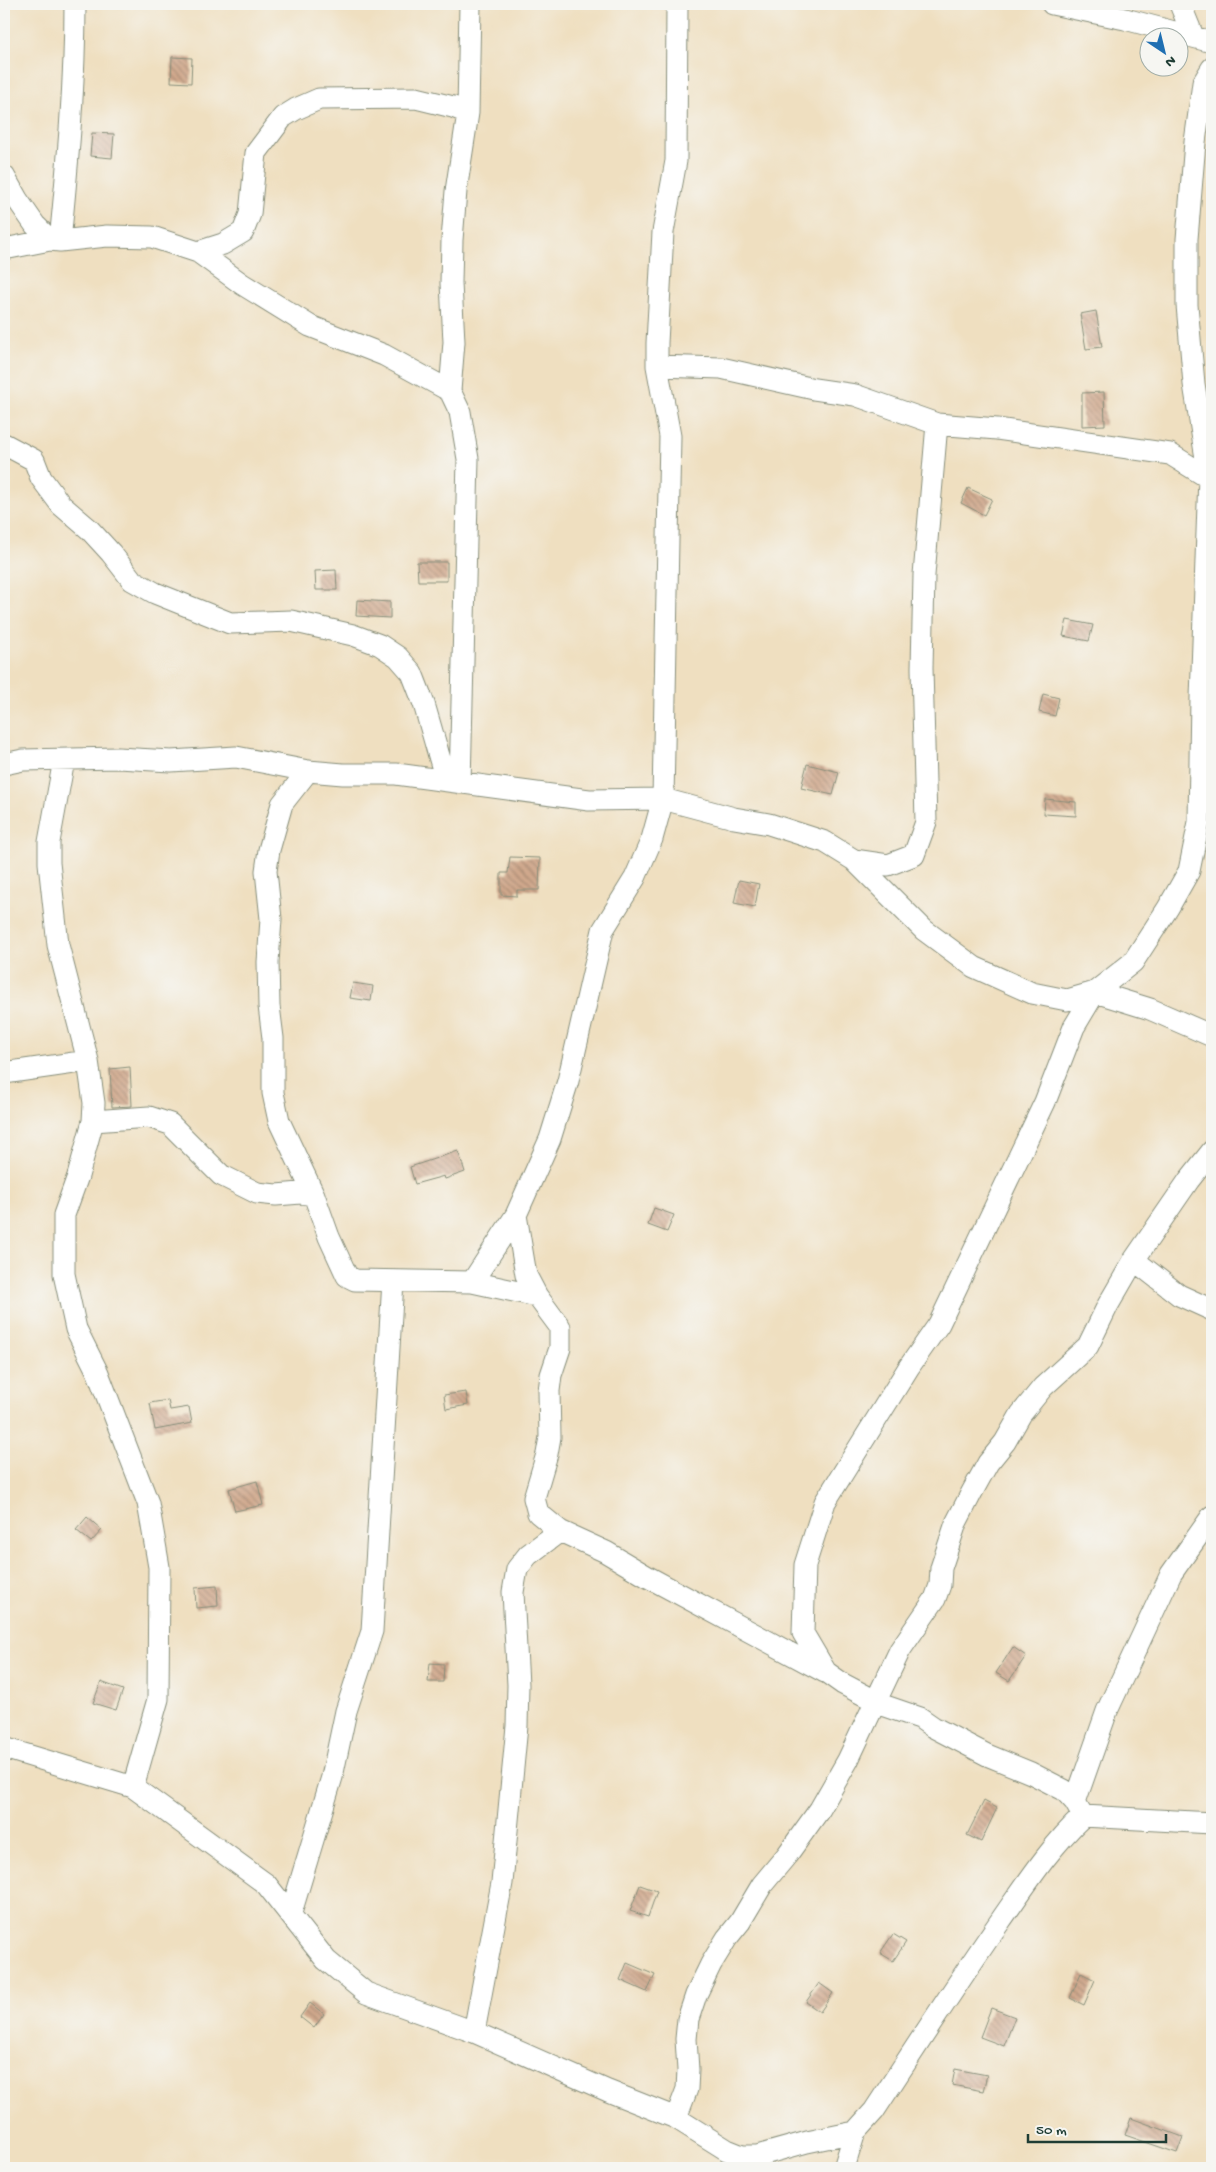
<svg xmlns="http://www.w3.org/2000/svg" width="1216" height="2172" viewBox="0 0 1216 2172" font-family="'Gochi Hand',sans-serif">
<defs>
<pattern id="building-back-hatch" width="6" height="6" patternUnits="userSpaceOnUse" patternTransform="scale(1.25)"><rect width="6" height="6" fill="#d0a88c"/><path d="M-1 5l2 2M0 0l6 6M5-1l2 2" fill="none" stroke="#a88a73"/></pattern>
</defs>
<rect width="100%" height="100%" fill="#f6f6f2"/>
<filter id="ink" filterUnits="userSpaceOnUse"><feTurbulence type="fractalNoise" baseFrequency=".02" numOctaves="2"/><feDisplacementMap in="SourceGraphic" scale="10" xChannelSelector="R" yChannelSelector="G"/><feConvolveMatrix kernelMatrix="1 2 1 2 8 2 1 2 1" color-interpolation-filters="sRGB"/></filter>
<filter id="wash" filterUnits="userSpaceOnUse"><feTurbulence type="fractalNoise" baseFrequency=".0096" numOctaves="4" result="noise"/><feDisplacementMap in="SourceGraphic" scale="20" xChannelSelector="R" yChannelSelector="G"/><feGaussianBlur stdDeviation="1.12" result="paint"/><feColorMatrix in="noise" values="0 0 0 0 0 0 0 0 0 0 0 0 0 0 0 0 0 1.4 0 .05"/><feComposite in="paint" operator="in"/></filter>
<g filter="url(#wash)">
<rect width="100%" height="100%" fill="#efdfc0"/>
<g id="blocks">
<path fill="url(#building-back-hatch)" d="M 172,57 L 192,58 L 191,83 L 171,82 Z
M 92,133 L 114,134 L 112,158 L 90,156 Z
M 1096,311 L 1102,347 L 1086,349 L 1080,314 Z
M 1104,392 L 1105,425 L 1082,426 L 1082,393 Z
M 968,488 L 992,499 L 984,515 L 961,503 Z
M 417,562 L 447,562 L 447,581 L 418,581 Z
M 336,570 L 337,590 L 316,590 L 315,571 Z
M 357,600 L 390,602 L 390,618 L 356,616 Z
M 1067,620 L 1093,625 L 1089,641 L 1063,636 Z
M 1043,694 L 1059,698 L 1055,716 L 1039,712 Z
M 807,764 L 839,772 L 833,795 L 801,788 Z
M 1045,799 L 1076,802 L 1076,816 L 1044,814 Z
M 510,857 L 540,858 L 539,890 L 517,890 L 517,896 L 501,895 L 501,873 L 508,873 Z
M 739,880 L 759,884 L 755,907 L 734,903 Z
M 353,983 L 373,986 L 371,1001 L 350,998 Z
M 130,1067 L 132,1106 L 112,1107 L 110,1069 Z
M 458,1151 L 465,1172 L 445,1179 L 444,1176 L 415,1184 L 410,1167 Z
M 654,1208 L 674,1215 L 667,1232 L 648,1225 Z
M 466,1392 L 468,1405 L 446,1409 L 444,1395 Z
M 168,1400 L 170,1410 L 189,1407 L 192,1423 L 155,1430 L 150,1403 Z
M 257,1481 L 263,1505 L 235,1511 L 229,1489 Z
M 87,1517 L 102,1530 L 91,1542 L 76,1530 Z
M 217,1586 L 218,1606 L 196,1608 L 195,1588 Z
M 1013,1647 L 1026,1656 L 1009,1681 L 996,1673 Z
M 430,1663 L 444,1664 L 443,1682 L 428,1682 Z
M 101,1682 L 123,1690 L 116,1710 L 93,1703 Z
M 984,1801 L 997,1808 L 981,1842 L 967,1835 Z
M 640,1885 L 657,1891 L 648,1917 L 630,1911 Z
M 893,1934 L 906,1942 L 893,1961 L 880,1953 Z
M 627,1963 L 655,1975 L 647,1992 L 620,1980 Z
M 1081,1973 L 1095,1980 L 1084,2005 L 1070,1998 Z
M 819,1983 L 833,1993 L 820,2012 L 806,2002 Z
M 310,2003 L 324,2014 L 314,2028 L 300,2017 Z
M 991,2008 L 1015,2017 L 1004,2046 L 980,2037 Z
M 955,2069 L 987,2075 L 983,2091 L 952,2085 Z
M 1131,2118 L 1183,2137 L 1177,2153 L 1125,2135 Z"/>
</g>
</g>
<g filter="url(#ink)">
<use href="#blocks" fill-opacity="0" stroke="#878e7a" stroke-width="1"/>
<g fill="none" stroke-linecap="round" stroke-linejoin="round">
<defs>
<path id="minor" d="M 677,4 L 676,161 L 663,232 L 657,343 L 657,366 L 670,436 L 663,799 L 652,839 L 635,878 L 603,930 L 568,1081 L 550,1139 L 516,1215 L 526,1275 L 537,1296 L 560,1327 L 560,1348 L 551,1375 L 549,1391 L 550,1437 L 547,1454 L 534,1498 L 538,1513 L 560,1531 L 606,1552 L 648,1577 L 825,1672
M 1052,4 L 1125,19 L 1212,42
M 1180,4 L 1193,36
M 4,176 L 17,199 L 35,225 L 50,240 L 60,241 L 107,236 L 152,237 L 198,252 L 242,284 L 310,326 L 384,355 L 450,391 L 460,412 L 468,459 L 460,783
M 60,241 C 68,162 75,83 75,4
M 4,249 L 50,240
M 198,252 L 223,244 L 243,232 L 250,214 L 256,153 L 283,117 L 296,109 L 319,99 L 416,98 L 453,107 L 468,113
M 657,366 L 721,368 L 814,389 L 855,395 L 937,424
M 450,391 L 454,342 L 451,283 L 452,240 L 456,191 L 468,113 L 470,4
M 4,444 L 34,460 L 41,478 L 61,505 L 89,529 L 111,553 L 132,580 L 155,593 L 230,623 L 291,621 L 353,635 L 380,645 L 398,657 L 412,673 L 424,704 L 446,780
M 64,760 L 49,842 L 49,863 L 58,945 L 88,1061 L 94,1103 L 93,1121 L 78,1176 L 64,1215 L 64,1274 L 76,1329 L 98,1373 L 148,1503 L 159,1567 L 158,1699 L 133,1787
M 4,764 L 23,760 L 118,758 L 171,761 L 236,757 L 308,771 L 343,774 L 396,774 L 589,800 L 663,799 L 734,818 L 769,824 L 825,842 L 854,860 L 924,930 L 974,967 L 1032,993 L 1067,1000 L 1095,992 L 1150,1009 L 1212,1036
M 308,771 L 282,804 L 269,850 L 266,871 L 271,919 L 268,962 L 269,1006 L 273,1038 L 273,1093 L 279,1121 L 314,1195
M 854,860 L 888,865 L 914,855 L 926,822 L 922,668 L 924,575 L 937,424 L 997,429 L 1170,454 L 1212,480
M 4,1073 L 88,1061
M 93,1121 L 149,1117 L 170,1124 L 221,1175 L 257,1193 L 276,1195 L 301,1193 L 314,1195 L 329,1237 L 347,1276 L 355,1280 L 472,1282 L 537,1296
M 1134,1260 L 1179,1295 L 1212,1310
M 472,1282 L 516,1215
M 4,1748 L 133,1787 L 266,1884 L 326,1960 L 366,1993 L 474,2032 L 608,2091 L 676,2118 L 727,2150 L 742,2156 L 757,2156 L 807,2142 L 855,2132 L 874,2111 C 916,2047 957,1983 1001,1920 C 1027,1883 1050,1847 1083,1816 L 1212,1823
M 1075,1802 L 1107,1711 L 1171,1574 L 1212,1516
M 1083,1816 L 1075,1802 L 1064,1790 L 1031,1773 L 987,1755 L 933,1727 L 920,1718 L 885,1706 L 843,1684 L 826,1672 L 803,1633 L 805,1565 L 825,1502 L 909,1367 L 939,1324 L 1045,1102 L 1074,1027 L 1095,992 L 1133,962 L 1168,908 L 1189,871 L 1199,822 L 1201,698 L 1209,477 L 1194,384 L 1187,305 L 1187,239 L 1195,142 L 1203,83 L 1212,68
M 291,1913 L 332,1777 L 346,1711 L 372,1631 L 393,1281
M 474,2032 L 502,1883 L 517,1726 L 518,1685 L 513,1592 L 517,1569 L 528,1555 L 560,1531
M 676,2118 L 687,2089 L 688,2070 L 686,2039 L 688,2019 L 696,1995 L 711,1964 L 727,1938 L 740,1922 L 762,1885 L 787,1855 L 820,1809 L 848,1760 L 900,1650 L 935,1599 L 940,1585 L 941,1568 L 956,1523 L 972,1492 L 988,1463 L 1005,1442 L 1021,1414 L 1043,1387 L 1088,1346 L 1108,1305 L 1134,1260 L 1189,1180 L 1212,1151
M 844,2168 L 855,2132"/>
</defs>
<use href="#minor" stroke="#878e7a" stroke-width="23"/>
<use href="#minor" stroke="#fff" stroke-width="21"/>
</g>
</g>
<rect width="1216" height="2172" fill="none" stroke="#f6f6f2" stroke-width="20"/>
<g transform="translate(1164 52) rotate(145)"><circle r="24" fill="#f6f6f2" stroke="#a0aca6"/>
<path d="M0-4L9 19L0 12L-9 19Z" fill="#1f6fb2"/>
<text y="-8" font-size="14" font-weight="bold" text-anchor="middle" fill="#1f3d34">N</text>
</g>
<path d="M1028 2134v8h138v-8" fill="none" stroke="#1f3d34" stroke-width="2.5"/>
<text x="1036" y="2134" font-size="15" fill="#1f3d34" stroke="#f6f6f2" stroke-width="4" paint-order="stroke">50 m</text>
</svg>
